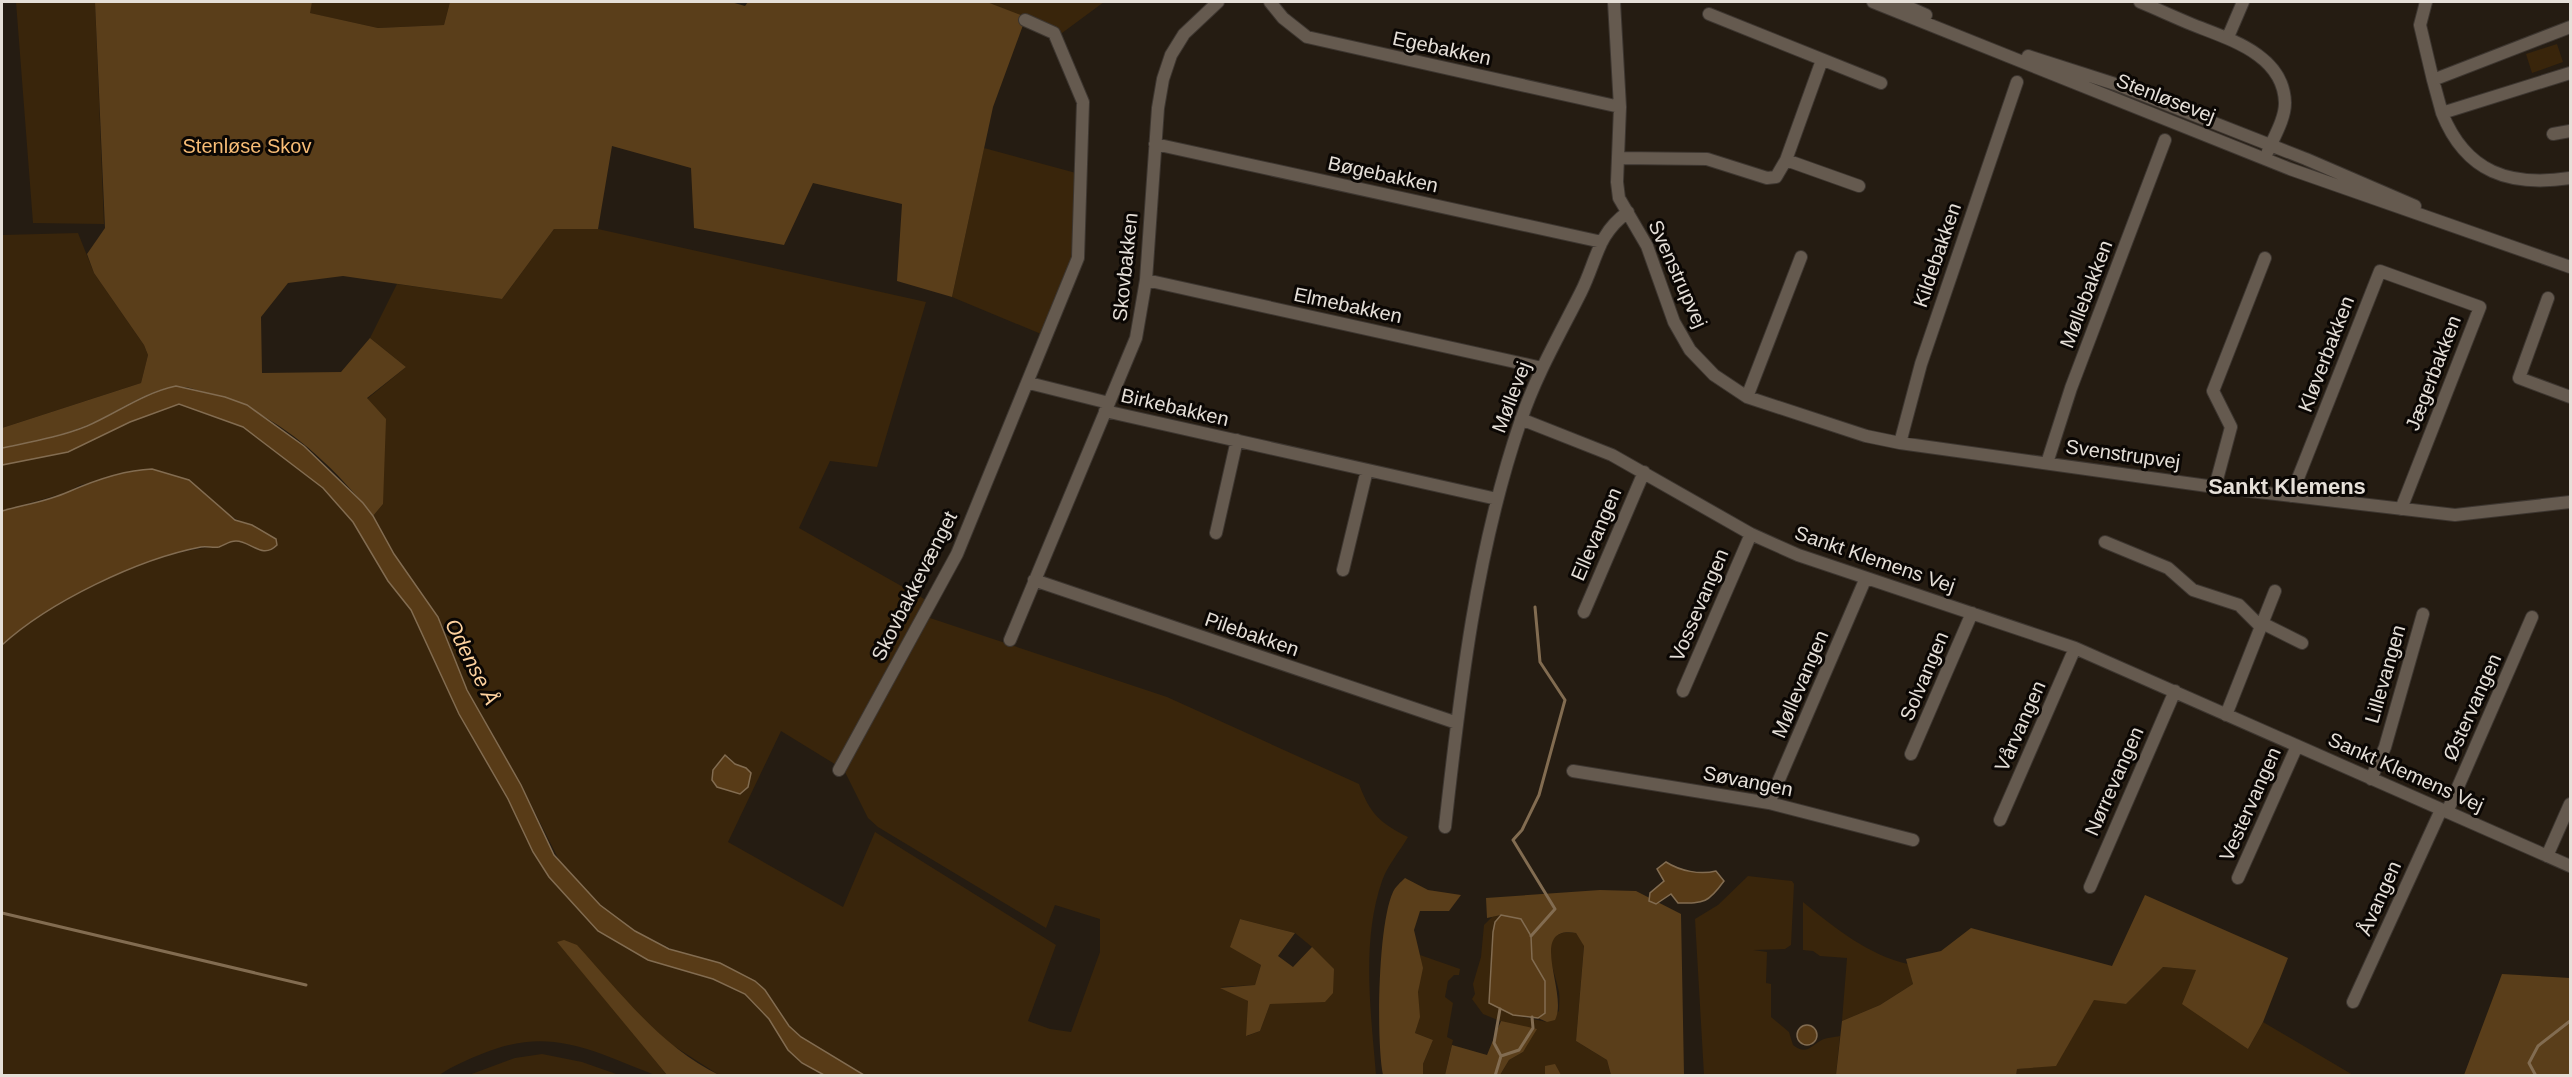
<svg xmlns="http://www.w3.org/2000/svg" width="2572" height="1077" viewBox="0 0 2572 1077" font-family="Arial,sans-serif">
<rect width="100%" height="100%" fill="#251c12"/>
<path fill="#39250b" fill-rule="evenodd" d="M 16,2 L 95,2 L 104,224 L 33,223 Z
M 312,2 L 450,2 L 444,25 L 378,28 L 309,13 Z
M 987,2 L 1104,2 L 1062,33 Z
M 2557,44 L 2563,62 L 2532,73 L 2526,54 Z
M 984,148 L 1076,173 L 1074,257 L 1046,336 L 952,297 Z
M 554,229 L 598,229 L 926,302 L 877,467 L 830,461 L 799,528 L 926,600 L 838,766 L 781,731 L 728,842 L 843,907 L 875,832 L 1056,945 L 1028,1021 L 1050,1029 L 1071,1032 L 1100,952 L 1100,919 L 1055,905 L 1046,928 L 878,827 L 868,818 L 844,770 L 927,617 L 1167,697 L 1359,784 C 1370,814 1380,823 1408,837 C 1400,851 1387,866 1382,881 C 1361,942 1371,1013 1376,1075 L 864,1075 L 801,1037 L 789,1026 L 765,990 L 755,981 L 720,963 L 680,953 L 635,931 L 600,905 L 560,862 L 521,785 L 467,690 L 453,658 L 445,630 L 394,554 L 373,516 L 383,504 L 367,399 L 406,367 L 370,338 L 397,284 L 502,299 ZM 728,756 L 735,764 L 746,768 L 740,794 L 720,787 ZM 1240,919 L 1295,933 L 1312,947 L 1297,1001 L 1270,1004 L 1260,1031 L 1247,1036 L 1248,1001 L 1221,987 L 1255,985 L 1261,965 L 1231,947 Z
M 78,233 L 94,273 L 144,345 L 148,355 L 141,383 L 2,428 L 2,235 Z
M 179,404 L 243,427 L 323,488 L 338,504 L 364,536 L 388,581 L 411,610 L 459,714 L 508,799 L 533,852 L 549,877 L 598,931 L 648,960 L 713,979 L 745,994 L 769,1019 L 788,1050 L 802,1063 L 824,1075 L 719,1075 L 669,1043 L 558,942 L 667,1075 L 655,1075 C 592,1051 551,1026 484,1053 C 468,1059 453,1066 439,1075 L 2,1075 L 2,645 C 51,600 150,551 216,547 C 225,547 231,538 242,541 C 247,543 253,548 258,550 L 252,525 C 230,519 212,504 197,486 L 102,481 L 80,485 L 68,492 L 2,511 L 2,465 L 68,452 L 130,422 Z
M 1748,876 L 1792,881 L 1794,884 L 1791,945 L 1785,949 L 1753,950 L 1767,952 L 1766,983 L 1771,984 L 1771,1017 L 1789,1032 L 1793,1045 C 1806,1055 1810,1047 1820,1041 C 1824,1038 1835,1037 1840,1036 L 1836,1075 L 1704,1075 L 1695,919 L 1718,905 Z
M 1803,902 C 1833,927 1870,956 1908,964 L 1913,984 L 1880,1005 L 1842,1021 L 1847,958 L 1820,956 L 1813,951 L 1803,950 Z
M 1501,915 L 1495,922 L 1493,932 L 1489,1003 L 1513,1015 L 1547,1022 L 1559,1011 C 1559,1005 1560,999 1559,992 C 1555,971 1534,927 1576,933 L 1584,945 L 1576,1041 L 1607,1060 L 1611,1075 L 1561,1075 L 1545,1066 L 1545,1075 L 1500,1075 L 1509,1060 L 1523,1052 L 1505,1023 L 1483,1014 L 1472,999 L 1475,994 L 1473,984 L 1481,957 L 1484,925 L 1492,917 Z
M 1420,955 L 1460,969 L 1459,975 L 1454,975 L 1448,981 L 1445,997 L 1453,1003 L 1447,1037 L 1453,1040 L 1445,1075 L 1423,1075 L 1423,1064 L 1433,1040 L 1415,1033 C 1420,1019 1418,1009 1418,994 C 1418,980 1423,970 1420,955 Z
M 2163,967 L 2197,970 L 2248,1049 L 2263,1022 L 2353,1075 L 2016,1076 L 2017,1069 L 2056,1065 L 2094,999 L 2126,1004 Z
M 542,1054 L 582,1062 L 619,1075 L 469,1075 L 515,1058 Z"/>
<path fill="#5a3e1a" d="M 95,2 L 312,2 L 310,13 L 378,28 L 444,25 L 450,2 L 731,2 L 745,6 L 748,2 L 987,2 L 1026,17 L 993,107 L 952,297 L 897,281 L 902,204 L 813,183 L 784,245 L 694,228 L 691,168 L 612,146 L 598,229 L 554,229 L 502,299 L 343,276 L 288,283 L 261,317 L 262,373 L 341,372 L 370,338 L 406,367 L 367,398 L 386,419 L 383,504 L 373,516 C 331,462 272,408 204,392 C 194,389 182,385 172,387 C 141,393 115,414 85,426 C 58,437 30,442 2,448 L 2,428 L 141,383 L 148,355 L 144,345 L 94,273 L 87,254 L 105,228 Z
M 1405,878 L 1428,890 L 1461,895 L 1449,911 L 1420,911 L 1414,930 L 1423,968 L 1418,992 L 1420,1017 L 1415,1033 L 1433,1040 L 1423,1064 L 1423,1075 L 1383,1075 C 1376,1040 1378,924 1393,892 C 1395,887 1401,882 1405,878 Z
M 1600,890 L 1636,891 L 1681,914 L 1684,1075 L 1611,1075 L 1607,1060 L 1576,1041 L 1584,946 L 1576,933 C 1526,925 1569,994 1555,1020 L 1547,1022 L 1538,1018 L 1545,1013 L 1545,981 L 1532,959 L 1531,936 L 1501,915 L 1487,918 L 1486,898 Z
M 2145,895 L 2288,958 L 2263,1022 L 2248,1049 L 2182,1004 L 2196,970 L 2163,967 L 2126,1004 L 2094,1000 L 2056,1066 L 2017,1069 L 2016,1076 L 1836,1075 L 1842,1021 L 1880,1005 L 1913,984 L 1906,959 L 1941,951 L 1971,928 L 2112,966 Z
M 1240,919 L 1295,933 L 1278,956 L 1293,967 L 1312,947 L 1334,969 L 1333,993 L 1325,1002 L 1270,1004 L 1260,1031 L 1246,1036 L 1248,1001 L 1220,988 L 1255,985 L 1261,965 L 1230,947 Z
M 564,940 L 577,945 C 620,992 661,1047 719,1075 L 667,1075 L 557,942 Z
M 2502,974 L 2570,978 L 2570,1075 L 2464,1075 Z
M 1501,1021 L 1537,1029 L 1523,1052 L 1509,1060 L 1500,1075 L 1445,1075 L 1452,1045 L 1487,1055 Z
M 1555,1064 L 1561,1075 L 1545,1075 L 1545,1066 Z"/>
<path fill="#583b17" stroke="#826c51" stroke-width="1.5" d="M 176,386 L 225,397 L 247,405 L 304,446 L 363,503 L 373,516 L 394,554 L 438,617 L 467,690 L 521,785 L 554,855 L 600,905 L 635,931 L 669,949 L 720,963 L 755,981 L 765,990 L 789,1026 L 801,1037 L 864,1075 L 824,1075 L 802,1063 L 788,1050 L 769,1019 L 745,994 L 713,979 L 648,960 L 598,931 L 549,877 L 533,852 L 508,799 L 459,714 L 411,610 L 388,581 L 353,522 L 323,488 L 243,427 L 179,404 L 130,422 L 68,452 L 2,465 L 2,448 C 30,442 60,437 87,426 C 117,413 143,393 176,386 Z
M 152,469 L 189,480 L 235,520 L 252,525 L 276,539 L 277,545 C 262,560 251,541 236,541 C 229,541 225,545 219,547 C 213,548 207,546 201,547 C 138,559 49,602 2,645 L 2,511 C 23,505 48,501 68,492 C 93,481 125,470 152,469 Z
M 725,755 L 735,764 L 746,768 L 751,773 L 748,787 L 740,794 L 717,787 L 712,780 L 713,770 Z
M 1666,862 C 1680,871 1700,875 1716,871 L 1724,881 C 1708,903 1705,903 1678,903 L 1671,894 L 1656,904 L 1649,901 L 1650,893 L 1664,881 L 1657,869 Z
M 1501,915 L 1521,919 L 1531,936 L 1532,959 L 1545,981 L 1545,1013 L 1538,1018 L 1513,1015 L 1489,1003 L 1493,932 L 1495,922 Z
M1797 1035a10 10 0 1 1 20 0a10 10 0 1 1-20 0Z"/>
<g fill="none" stroke-linecap="round" stroke-linejoin="round">
<path stroke="#826c51" stroke-width="3" d="M 2,913 L 306,985
M 1531,936 L 1555,909 L 1513,840 L 1522,830 L 1539,795 L 1565,700 L 1540,662 L 1535,607
M 1500,1009 L 1494,1043 L 1501,1056
M 1495,1076 L 1501,1056 L 1519,1050 L 1533,1028 L 1532,1017
M 2536,1076 L 2529,1063 L 2538,1046 L 2570,1021"/>
<defs>
<path id="minor" d="M 1270,2 L 1283,18 L 1307,37 L 1620,107
M 1614,2 L 1620,107 L 1617,182 L 1619,198 L 1647,246 L 1674,322 L 1690,350 L 1714,375 L 1747,397 L 1866,436 L 1900,443 L 2215,487 L 2455,515 L 2570,502
M 1873,2 L 2290,169 L 2570,267
M 1897,2 L 1926,15
M 2140,2 C 2157,9 2174,17 2191,24 C 2228,39 2284,54 2285,103 C 2285,119 2274,137 2268,151
M 2426,2 L 2420,25 L 2433,80
M 1709,14 L 1881,83
M 2570,27 L 2433,80 L 2442,113 L 2570,73
M 2228,37 L 2243,2
M 2028,56 L 2115,84 L 2306,159 L 2415,206
M 2442,113 C 2466,173 2510,187 2570,178
M 2553,134 L 2570,131
M 1155,144 L 1602,242
M 1619,158 L 1707,159 L 1767,178 L 1776,177 L 1786,160 L 1822,60
M 1786,160 L 1859,186
M 1146,280 L 1542,368
M 2548,298 L 2519,378 L 2570,397
M 1029,383 L 1109,403
M 1747,397 L 1801,257
M 1105,411 L 1497,499
M 1521,419 L 1612,455 L 1751,534 L 1798,555 L 2075,648 L 2570,866
M 1900,443 L 1921,364 L 2017,82
M 2047,463 L 2071,388 L 2165,140
M 2215,487 L 2231,427 L 2213,391 L 2265,258
M 2291,496 L 2380,271 L 2480,307 L 2401,509
M 1216,533 L 1237,440
M 2105,542 L 2168,568 L 2193,590 L 2239,605 L 2261,627
M 1343,570 L 1367,470
M 1034,580 L 1457,723
M 1584,612 L 1644,472
M 2262,623 L 2302,643
M 1010,640 L 1136,338 L 1146,280 L 1158,108 L 1163,79 L 1171,55 L 1184,34 L 1218,2
M 1683,691 L 1751,534
M 2226,715 L 2275,591
M 1911,754 L 1972,613
M 839,770 L 957,554 L 1078,258 L 1083,102 L 1054,33 L 1025,20
M 1573,771 L 1769,803 L 1913,840
M 2371,779 L 2385,747 L 2423,614
M 1769,803 L 1865,580
M 2447,812 L 2532,617
M 2000,820 L 2075,648
M 1445,827 C 1460,691 1476,551 1521,420 C 1536,375 1560,334 1581,292 C 1597,260 1597,234 1628,212
M 2547,856 L 2570,804
M 2238,878 L 2297,746
M 2090,887 L 2175,691
M 2353,1002 L 2441,810"/>
</defs>
<use href="#minor" stroke="#3d3630" stroke-width="14"/>
<use href="#minor" stroke="#655a4f" stroke-width="12"/>
</g>
<g text-anchor="middle" stroke-width="6" stroke-linejoin="round" paint-order="stroke">
<g font-size="20" fill="#e5dfd8" stroke="#0b0704">
<text transform="translate(1442 48) rotate(12)" y="7">Egebakken</text>
<text transform="translate(2166 98) rotate(21)" y="7">Stenløsevej</text>
<text transform="translate(1383 174) rotate(12)" y="7">Bøgebakken</text>
<text transform="translate(1937 255) rotate(-71)" y="7">Kildebakken</text>
<text transform="translate(1125 267) rotate(-84)" y="7">Skovbakken</text>
<text transform="translate(1678 274) rotate(66)" y="7">Svenstrupvej</text>
<text transform="translate(2086 294) rotate(-69)" y="7">Møllebakken</text>
<text transform="translate(1348 305) rotate(12)" y="7">Elmebakken</text>
<text transform="translate(2326 354) rotate(-69)" y="7">Kløverbakken</text>
<text transform="translate(2433 373) rotate(-69)" y="7">Jægerbakken</text>
<text transform="translate(1511 397) rotate(-69)" y="7">Møllevej</text>
<text transform="translate(1175 407) rotate(13)" y="7">Birkebakken</text>
<text transform="translate(2123 454) rotate(8)" y="7">Svenstrupvej</text>
<text transform="translate(1596 534) rotate(-67)" y="7">Ellevangen</text>
<text transform="translate(1875 559) rotate(19)" y="7">Sankt Klemens Vej</text>
<text transform="translate(914 586) rotate(-63)" y="7">Skovbakkevænget</text>
<text transform="translate(1699 605) rotate(-67)" y="7">Vossevangen</text>
<text transform="translate(1252 634) rotate(19)" y="7">Pilebakken</text>
<text transform="translate(2385 674) rotate(-74)" y="7">Lillevangen</text>
<text transform="translate(1924 676) rotate(-67)" y="7">Solvangen</text>
<text transform="translate(1800 684) rotate(-67)" y="7">Møllevangen</text>
<text transform="translate(2472 707) rotate(-66)" y="7">Østervangen</text>
<text transform="translate(2020 726) rotate(-66)" y="7">Vårvangen</text>
<text transform="translate(2406 772) rotate(24)" y="7">Sankt Klemens Vej</text>
<text transform="translate(1748 781) rotate(11)" y="7">Søvangen</text>
<text transform="translate(2114 781) rotate(-66)" y="7">Nørrevangen</text>
<text transform="translate(2250 804) rotate(-66)" y="7">Vestervangen</text>
<text transform="translate(2379 898) rotate(-66)" y="7">Åvangen</text>
</g>
<g font-size="20" fill="#f7bc76" stroke="#0b0704">
<text x="247" y="153">Stenløse Skov</text>
</g>
<g font-size="21" font-style="italic" fill="#fed29f" stroke="#0b0704">
<text transform="translate(472 662) rotate(63)" y="7">Odense Å</text>
</g>
<g font-size="22" font-weight="bold" fill="#e5dfd8" stroke="#0b0704">
<text x="2287" y="494">Sankt Klemens</text>
</g>
</g>
<rect width="2572" height="1077" fill="none" stroke="#e5dfd8" stroke-width="6"/>
</svg>
